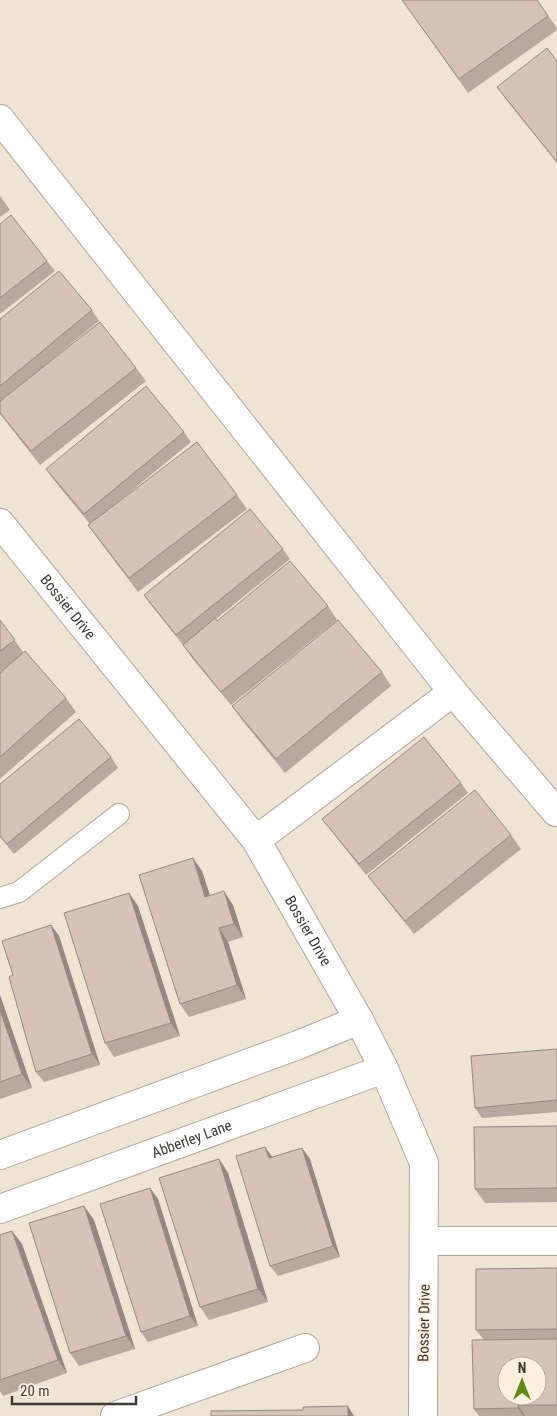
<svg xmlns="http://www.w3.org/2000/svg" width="557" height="1416" viewBox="0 0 557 1416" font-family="'Roboto Condensed',sans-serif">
<rect width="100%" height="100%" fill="#efe3d2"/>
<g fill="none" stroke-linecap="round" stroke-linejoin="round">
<defs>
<path id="lane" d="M 0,898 L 19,892 L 119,814"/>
<g id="street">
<path d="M 0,119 L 453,692 L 556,812"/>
<path id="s1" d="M 0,523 L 256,840 L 359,1020 L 384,1069 L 424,1163 L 423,1416"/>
<path d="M 256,840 L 453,692"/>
<path d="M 0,1155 L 298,1045 L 359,1020"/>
<path id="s2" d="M 0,1209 L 384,1069"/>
<path d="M 425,1241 L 557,1241"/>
<path d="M 115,1416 L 305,1348"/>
</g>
</defs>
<use href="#lane" stroke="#b1a595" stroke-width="22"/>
<use href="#street" stroke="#b1a595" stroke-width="30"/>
<use href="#lane" stroke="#fff" stroke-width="20"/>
<use href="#street" stroke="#fff" stroke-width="28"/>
</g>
<path fill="#b8a89e" d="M 402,0 L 537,0 L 557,28 L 557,30 L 468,93 Z
M 557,61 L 557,163 L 504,97 L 497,87 Z
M 0,196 L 10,210 L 0,217 Z
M 0,224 L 47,261 L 55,271 L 0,314 Z
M 92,310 L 99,321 L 44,366 L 136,368 L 146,381 L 40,465 L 0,414 L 0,319 Z
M 184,432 L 191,442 L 112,507 L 237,495 L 247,509 L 138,592 L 98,539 L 88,525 L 90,524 L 53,479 L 46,469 Z
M 283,549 L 290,559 L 216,619 L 217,621 L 328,606 L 337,620 L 231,705 L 192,658 L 183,645 L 151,605 L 144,595 Z
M 0,620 L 23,652 L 66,698 L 76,712 L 0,779 L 0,673 L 8,666 L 0,672 Z
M 382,672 L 391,686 L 285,773 L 242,720 L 232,706 Z
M 111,757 L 118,768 L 14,854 L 0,837 L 0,784 Z
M 461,783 L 468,793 L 366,875 L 330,829 L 322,819 Z
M 511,835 L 521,849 L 414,934 L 378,889 L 368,876 Z
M 202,871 L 210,896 L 233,905 L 243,937 L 228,942 L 246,999 L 189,1017 L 180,1004 Z
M 129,893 L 138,906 L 180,1036 L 114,1057 L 105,1043 Z
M 51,925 L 59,936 L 100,1065 L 44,1082 L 36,1072 L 13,975 Z
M 0,995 L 32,1088 L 0,1099 Z
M 557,1049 L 557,1112 L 482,1118 L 475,1108 Z
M 557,1126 L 557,1202 L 485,1203 L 475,1189 Z
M 265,1147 L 272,1157 L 302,1148 L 310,1159 L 340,1257 L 278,1276 L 270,1266 Z
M 219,1159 L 228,1173 L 268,1302 L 209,1320 L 200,1307 Z
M 150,1188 L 158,1199 L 198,1326 L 148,1342 L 141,1332 Z
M 84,1206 L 94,1220 L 135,1349 L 79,1366 L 70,1353 Z
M 12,1231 L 22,1244 L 67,1373 L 3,1396 L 0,1391 L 0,1235 Z
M 557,1268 L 557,1416 L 479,1416 L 474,1409 L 484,1340 L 476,1330 Z"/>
<path fill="#968881" d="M 193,858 L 202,871 L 215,911 L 205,897 Z
M 224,891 L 233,905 L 243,937 L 234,924 Z
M 129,893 L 138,906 L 180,1036 L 171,1023 Z
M 51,925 L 59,936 L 100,1065 L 92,1054 Z
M 219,928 L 228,942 L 246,999 L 237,985 Z
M 0,995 L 32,1088 L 22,1074 L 0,1010 Z
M 265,1147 L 273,1158 L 269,1158 Z
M 302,1148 L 310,1159 L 340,1257 L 333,1246 Z
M 219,1159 L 228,1173 L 268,1302 L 258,1289 Z
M 150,1188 L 158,1199 L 198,1326 L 190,1316 Z
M 84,1206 L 94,1220 L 135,1349 L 126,1336 Z
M 12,1231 L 22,1244 L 67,1373 L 58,1360 Z
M 518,1405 L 525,1416 L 523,1416 L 518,1408 Z
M 348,1406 L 354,1416 L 348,1416 Z"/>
<path fill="#d6c3b8" stroke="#968881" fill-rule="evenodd" d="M 402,0 L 537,0 L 548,16 L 459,79 Z
M 547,48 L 557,61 L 557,162 L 497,87 Z
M 11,215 L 47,261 L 0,298 L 0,224 Z
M 59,271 L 92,310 L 0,386 L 0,319 Z
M 100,322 L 136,368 L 31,451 L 0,413 L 0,401 Z
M 146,386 L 184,432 L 84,514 L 46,469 Z
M 197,442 L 237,495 L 129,578 L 88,525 Z
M 250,509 L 283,549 L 176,635 L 144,595 Z
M 290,561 L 328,606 L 221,692 L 183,645 L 215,618 L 217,621 Z
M 0,620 L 15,640 L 0,651 Z
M 338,620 L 382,672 L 276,759 L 232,706 Z
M 25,651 L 66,698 L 0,757 L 0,673 Z
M 79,719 L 111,757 L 7,844 L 0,836 L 0,784 Z
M 424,737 L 461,783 L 359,864 L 322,819 Z
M 475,790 L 511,835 L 405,921 L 368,876 Z
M 193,858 L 205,897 L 224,891 L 234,924 L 219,928 L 237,985 L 180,1004 L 139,875 Z
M 129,893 L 171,1023 L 105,1043 L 64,913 Z
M 51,925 L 92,1054 L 36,1072 L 9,977 L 13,975 L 2,941 Z
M 0,1010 L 22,1074 L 0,1082 Z
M 557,1049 L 557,1100 L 475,1108 L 471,1056 Z
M 557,1126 L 557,1188 L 475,1189 L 474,1127 Z
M 265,1147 L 269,1158 L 302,1148 L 333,1246 L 270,1266 L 236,1156 Z
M 219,1159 L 258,1289 L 200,1307 L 159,1178 Z
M 150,1188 L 190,1316 L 141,1332 L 100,1204 Z
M 84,1206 L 126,1336 L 70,1353 L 29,1223 Z
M 12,1231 L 58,1360 L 0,1380 L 0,1235 Z
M 557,1268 L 557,1329 L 476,1330 L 476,1269 Z
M 557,1339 L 557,1405 L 518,1405 L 518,1408 L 474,1409 L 472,1340 ZM 507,1366 L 537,1366 L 537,1396 L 507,1396 Z
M 348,1406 L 348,1416 L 211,1416 L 211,1411 L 303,1410 L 303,1407 Z"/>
<g text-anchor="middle" stroke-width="4" stroke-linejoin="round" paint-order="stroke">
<g font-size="15" fill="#3f3b34" stroke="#fdf0df">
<text dy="5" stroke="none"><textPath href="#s1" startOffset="108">Bossier Drive</textPath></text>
<text dy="5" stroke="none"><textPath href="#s1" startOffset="512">Bossier Drive</textPath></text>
<text dy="5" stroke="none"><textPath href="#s2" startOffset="204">Abberley Lane</textPath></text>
<text transform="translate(424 1323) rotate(-89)" y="5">Bossier Drive</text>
</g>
</g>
<g transform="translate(522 1381)"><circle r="24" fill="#fdf0df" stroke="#b1a89b"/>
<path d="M0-4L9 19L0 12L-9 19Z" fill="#628a17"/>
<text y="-8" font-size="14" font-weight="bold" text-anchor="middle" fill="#3f3b34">N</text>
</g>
<path d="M12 1396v8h124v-8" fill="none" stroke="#3f3b34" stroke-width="2.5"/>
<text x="20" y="1396" font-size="15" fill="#3f3b34" stroke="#fdf0df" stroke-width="4" paint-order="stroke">20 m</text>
</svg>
